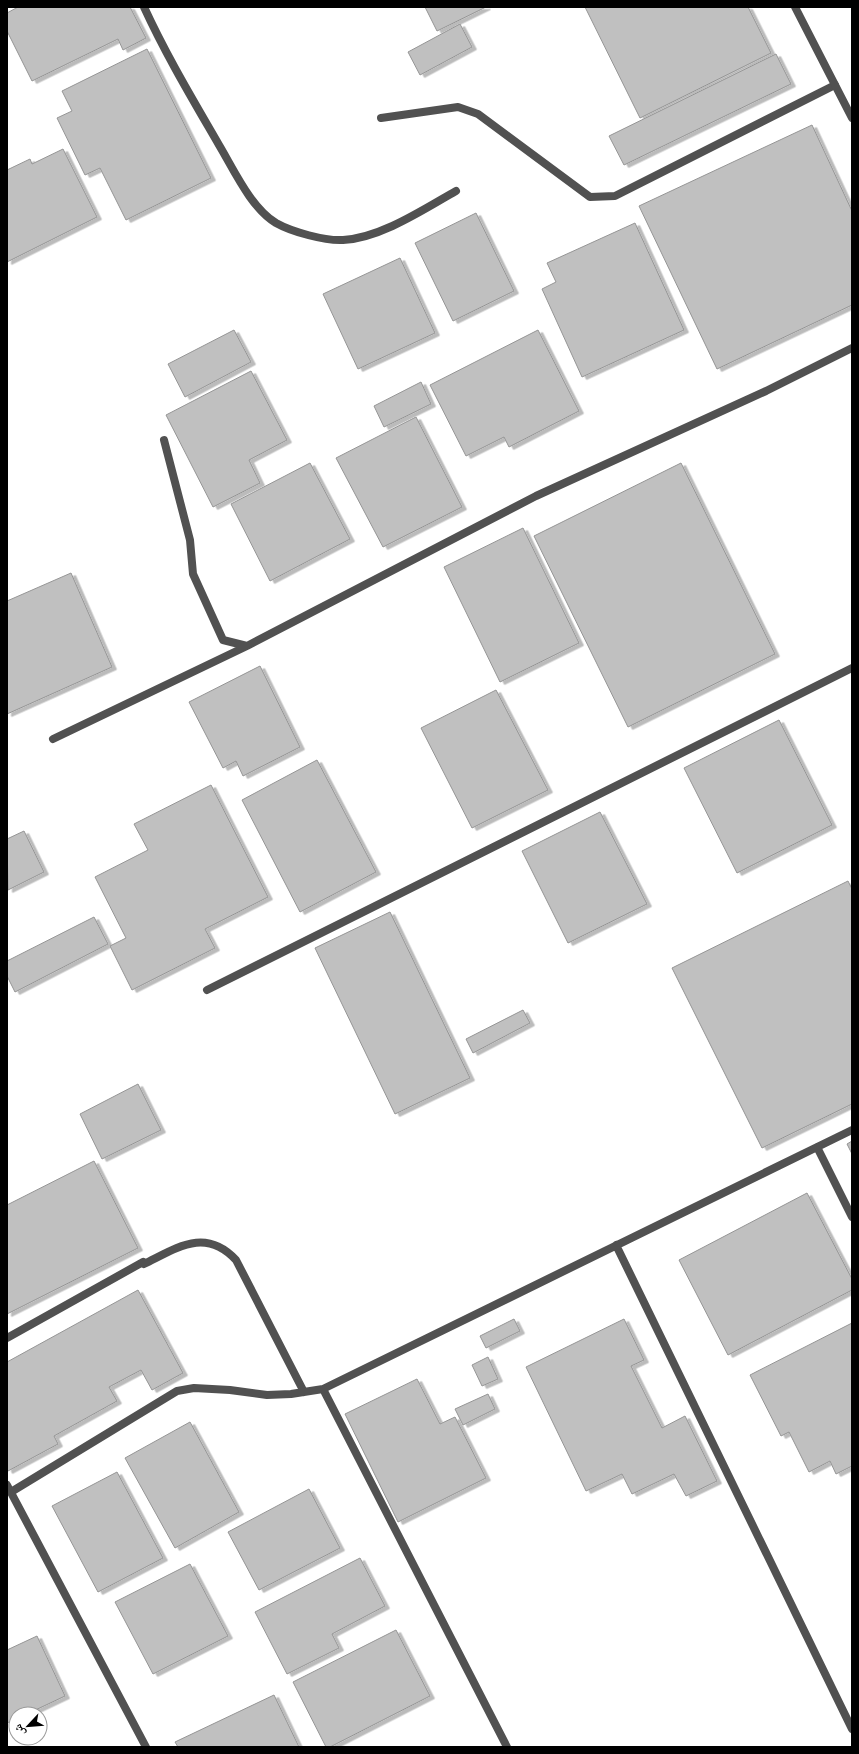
<svg xmlns="http://www.w3.org/2000/svg" width="859" height="1754" viewBox="0 0 859 1754" font-family="'Roboto Condensed','Noto Naskh Arabic',sans-serif">
<defs>
<filter id="shadow"><feDropShadow dx="4.5" dy="2.5" stdDeviation="0" flood-color="#0004"/></filter>
</defs>
<rect width="100%" height="100%" fill="#fff"/>
<path fill="#c0c0c0" stroke="#959595" filter="url(#shadow)" d="M 18,7 L 130,7 L 146,38 L 123,50 L 118,39 L 32,81 L 7,31 L 7,13 Z
M 425,7 L 486,7 L 437,31 Z
M 585,7 L 748,7 L 771,53 L 640,118 Z
M 460,24 L 472,47 L 420,75 L 408,52 Z
M 147,49 L 211,178 L 126,220 L 100,168 L 85,175 L 57,118 L 72,111 L 62,91 Z
M 776,54 L 791,84 L 624,165 L 609,136 Z
M 812,125 L 852,211 L 852,305 L 717,369 L 639,206 Z
M 63,149 L 97,217 L 7,262 L 7,170 L 30,159 L 32,164 Z
M 476,213 L 514,291 L 453,321 L 415,243 Z
M 635,223 L 684,330 L 582,377 L 542,289 L 556,282 L 547,263 Z
M 400,258 L 435,333 L 358,369 L 323,294 Z
M 234,330 L 251,362 L 185,397 L 168,364 Z
M 538,330 L 579,411 L 509,447 L 504,437 L 466,456 L 430,385 Z
M 251,371 L 287,440 L 249,460 L 260,483 L 213,507 L 166,415 Z
M 421,382 L 431,404 L 384,427 L 374,406 Z
M 416,417 L 462,507 L 383,547 L 336,458 Z
M 310,463 L 350,539 L 270,581 L 231,504 Z
M 681,463 L 775,654 L 628,727 L 534,536 Z
M 523,528 L 579,643 L 500,682 L 444,567 Z
M 71,573 L 112,667 L 7,714 L 7,601 Z
M 260,666 L 300,747 L 243,776 L 236,761 L 223,768 L 189,702 Z
M 496,690 L 548,790 L 472,828 L 421,728 Z
M 779,720 L 832,825 L 737,873 L 684,768 Z
M 317,760 L 376,872 L 300,912 L 242,800 Z
M 211,785 L 268,897 L 205,929 L 215,948 L 132,990 L 110,946 L 126,938 L 95,877 L 148,850 L 134,824 Z
M 600,812 L 647,904 L 568,943 L 522,851 Z
M 24,831 L 44,872 L 8,890 L 7,839 Z
M 848,881 L 852,889 L 852,1104 L 762,1148 L 672,968 Z
M 390,912 L 470,1078 L 395,1114 L 315,948 Z
M 94,917 L 108,944 L 15,992 L 7,976 L 7,961 Z
M 523,1010 L 530,1023 L 473,1053 L 466,1039 Z
M 138,1084 L 161,1130 L 102,1159 L 80,1114 Z
M 852,1141 L 852,1154 L 847,1144 Z
M 94,1161 L 138,1248 L 7,1314 L 7,1205 Z
M 807,1193 L 852,1279 L 852,1290 L 728,1355 L 679,1260 Z
M 138,1290 L 183,1373 L 152,1390 L 141,1370 L 109,1387 L 117,1401 L 54,1436 L 58,1444 L 8,1471 L 7,1469 L 7,1362 Z
M 514,1319 L 520,1331 L 486,1348 L 480,1336 Z
M 624,1319 L 644,1360 L 631,1366 L 662,1428 L 685,1416 L 717,1481 L 686,1496 L 674,1474 L 632,1494 L 622,1474 L 586,1491 L 526,1367 Z
M 852,1323 L 852,1466 L 836,1474 L 830,1461 L 809,1472 L 789,1432 L 781,1436 L 750,1375 Z
M 488,1357 L 498,1379 L 482,1386 L 472,1365 Z
M 417,1379 L 440,1424 L 455,1417 L 486,1478 L 398,1522 L 345,1414 Z
M 488,1394 L 495,1409 L 463,1425 L 455,1409 Z
M 190,1422 L 239,1512 L 175,1548 L 125,1458 Z
M 117,1472 L 163,1558 L 98,1592 L 52,1506 Z
M 309,1489 L 340,1548 L 259,1590 L 228,1532 Z
M 360,1558 L 385,1606 L 332,1634 L 339,1648 L 287,1674 L 255,1612 Z
M 190,1564 L 228,1636 L 153,1674 L 115,1602 Z
M 396,1630 L 430,1696 L 330,1747 L 326,1747 L 293,1682 Z
M 37,1636 L 65,1696 L 27,1714 L 16,1714 L 16,1719 L 7,1723 L 7,1650 Z
M 274,1695 L 299,1747 L 178,1747 L 175,1742 Z"/>
<g fill="none" stroke-linecap="round" stroke-linejoin="round">
<path stroke="#515151" stroke-width="8" d="M 144,7 C 166,55 193,100 219,145 C 234,170 251,208 276,223 C 292,232 325,241 343,240 C 381,238 424,209 456,191
M 381,118 L 458,107 L 478,114 L 590,197 L 615,196 L 835,85"/>
<path stroke="#515151" stroke-width="8" d="M 795,7 L 852,118
M 164,440 L 190,540 L 193,574 L 223,640 L 247,646 L 536,496 L 766,391 L 852,348
M 53,739 L 247,646
M 207,990 L 852,668
M 817,1147 L 852,1217
M 616,1245 L 852,1729
M 7,1338 L 143,1262 L 144,1264 C 177,1248 205,1227 236,1260 L 304,1392
M 323,1389 L 507,1747
M 7,1485 L 146,1747
M 11,1492 L 177,1391 L 194,1388 L 230,1390 L 267,1395 L 291,1394 L 323,1389 L 852,1130"/>
</g>
<rect width="859" height="1754" fill="none" stroke="#000000" stroke-width="16"/>
<g transform="translate(28 1726) rotate(244)"><circle r="19" fill="#ffffff" stroke="#999999"/>
<path d="M0-3L7 15L0 10L-7 15Z" fill="#000000"/>
<text y="-6" font-size="11" font-weight="bold" text-anchor="middle" fill="#000000">ش</text>
</g>
</svg>
